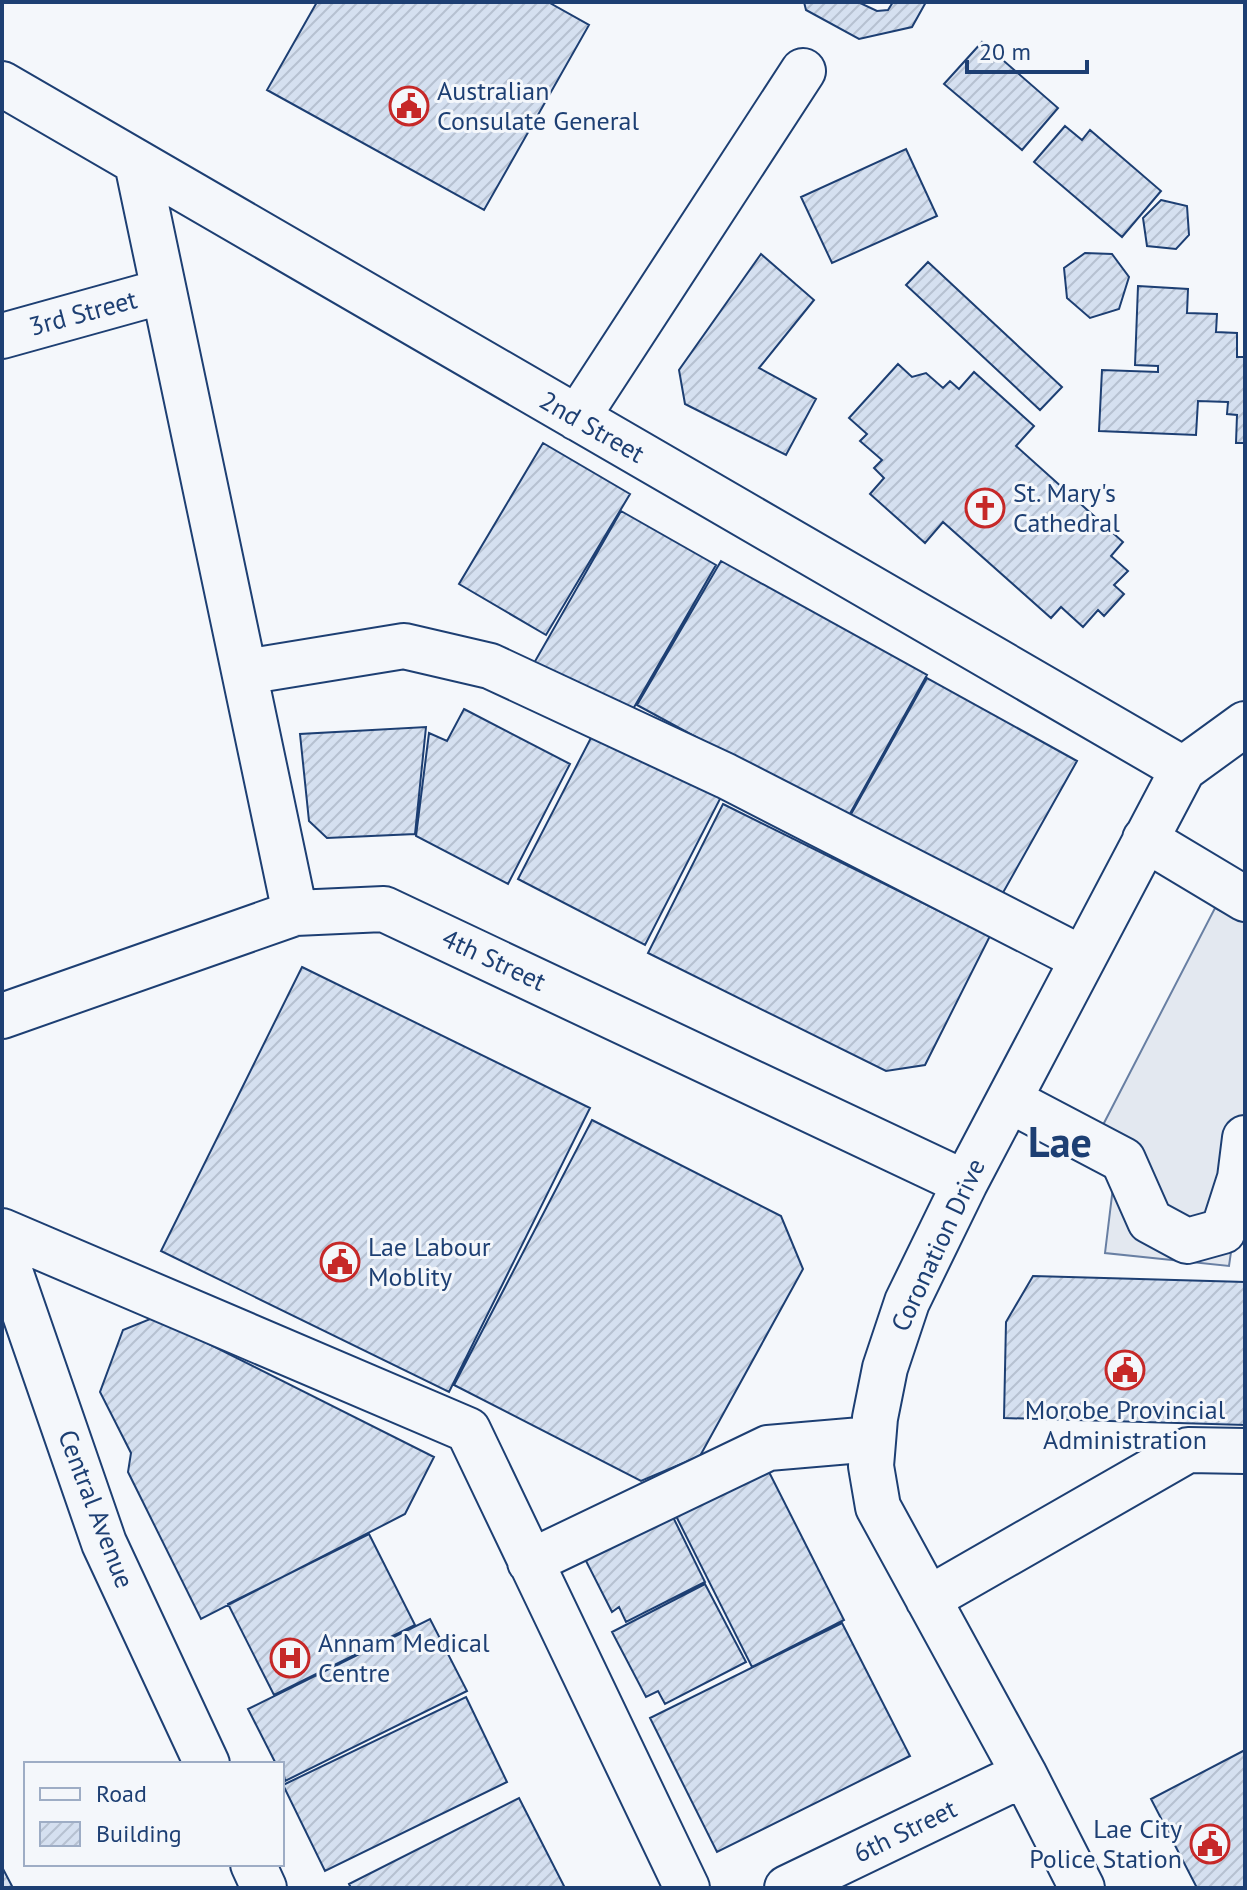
<svg xmlns="http://www.w3.org/2000/svg" width="1247" height="1890" viewBox="0 0 1247 1890" font-family="'PT Sans',sans-serif">
<defs>
<pattern id="building-hatch" width="6" height="6" patternUnits="userSpaceOnUse" patternTransform="scale(2)"><rect width="6" height="6" fill="#d5e0f0"/><path d="M-1 1l2-2M0 6l6-6M5 7l2-2" fill="none" stroke="#b6c1d1"/></pattern>
</defs>
<rect width="100%" height="100%" fill="#f4f7fb"/>
<path fill="#e3e8f0" stroke="#687fa3" stroke-width="2" d="M 1215,908 L 1239,920 L 1245,911 L 1245,1231 L 1234,1231 L 1229,1266 L 1105,1253 L 1113,1187 L 1088,1154 Z"/>
<path fill="url(#building-hatch)" stroke="#1d3f73" stroke-width="2" d="M 317,2 L 548,2 L 589,25 L 484,210 L 267,90 Z
M 804,2 L 858,2 L 877,11 L 888,10 L 893,2 L 926,2 L 912,27 L 859,39 L 806,10 Z
M 982,42 L 1058,108 L 1022,150 L 944,84 Z
M 1065,126 L 1082,140 L 1090,130 L 1161,191 L 1122,237 L 1034,162 Z
M 906,149 L 937,216 L 832,263 L 801,197 Z
M 1161,200 L 1187,206 L 1189,235 L 1176,249 L 1147,246 L 1143,218 Z
M 1085,253 L 1112,254 L 1129,277 L 1119,309 L 1090,318 L 1067,298 L 1064,268 Z
M 761,254 L 814,300 L 759,368 L 816,399 L 786,455 L 685,404 L 679,370 Z
M 928,262 L 1062,387 L 1040,410 L 906,285 Z
M 1138,286 L 1188,289 L 1187,313 L 1217,314 L 1216,332 L 1237,333 L 1237,357 L 1245,357 L 1245,443 L 1236,443 L 1237,415 L 1227,414 L 1228,402 L 1198,401 L 1196,435 L 1099,431 L 1102,370 L 1158,372 L 1158,366 L 1135,365 Z
M 898,364 L 912,377 L 926,373 L 943,388 L 950,381 L 959,389 L 974,372 L 1034,426 L 1016,446 L 1123,542 L 1111,556 L 1128,571 L 1114,585 L 1124,594 L 1104,616 L 1098,610 L 1083,627 L 1061,607 L 1051,618 L 943,522 L 925,543 L 870,494 L 884,478 L 874,468 L 882,460 L 860,441 L 867,434 L 849,418 Z
M 543,443 L 630,494 L 546,635 L 459,584 Z
M 621,511 L 716,565 L 625,723 L 530,670 Z
M 721,561 L 927,675 L 847,819 L 637,705 Z
M 927,678 L 1077,761 L 1000,898 L 850,816 Z
M 464,709 L 570,764 L 508,884 L 416,836 L 429,733 L 447,741 Z
M 426,727 L 415,834 L 327,838 L 309,821 L 300,734 Z
M 594,732 L 721,797 L 645,945 L 518,879 Z
M 723,804 L 990,936 L 925,1065 L 886,1071 L 648,953 Z
M 302,967 L 590,1108 L 449,1392 L 161,1251 Z
M 592,1120 L 781,1216 L 803,1269 L 700,1456 L 641,1481 L 454,1385 Z
M 1033,1276 L 1245,1282 L 1245,1425 L 1004,1418 L 1006,1322 Z
M 155,1317 L 434,1457 L 405,1514 L 201,1619 L 128,1472 L 131,1453 L 100,1392 L 123,1330 Z
M 751,1471 L 769,1472 L 844,1620 L 752,1667 L 673,1510 Z
M 672,1515 L 705,1582 L 626,1622 L 619,1607 L 612,1612 L 585,1559 Z
M 369,1534 L 415,1625 L 274,1695 L 228,1604 Z
M 705,1584 L 746,1662 L 665,1704 L 658,1691 L 646,1697 L 612,1632 Z
M 430,1619 L 467,1691 L 285,1781 L 282,1764 L 276,1764 L 248,1709 Z
M 842,1623 L 910,1756 L 717,1852 L 650,1718 Z
M 466,1697 L 507,1782 L 325,1871 L 283,1785 Z
M 1245,1750 L 1245,1888 L 1197,1888 L 1151,1799 Z
M 519,1798 L 565,1888 L 351,1888 L 349,1884 Z
M 2,1867 L 13,1888 L 2,1888 Z"/>
<g fill="none" stroke-linecap="round" stroke-linejoin="round">
<defs>
<path id="minor" d="M 2,84 L 1183,769
M 137,163 L 295,913
M 2,336 L 164,291
M 577,418 L 803,71
M 245,672 L 404,646 L 490,666 L 726,776 L 1083,959
M 1145,839 L 1245,899
M 2,1016 L 295,913 L 384,909 L 965,1183
M 1009,1100 L 1123,1160 L 1150,1221 L 1187,1241 L 1223,1231 L 1240,1178 L 1245,1138
M 2,1231 L 468,1430 L 687,1888
M 2,1248 L 104,1543 L 207,1764
M 530,1562 L 768,1448 L 873,1439
M 928,1599 L 1188,1450 L 1245,1451
M 253,1864 L 264,1888
M 787,1888 L 1024,1774
M 1082,1888 L 1024,1774 L 878,1507 L 871,1466 L 875,1418 L 885,1368 L 907,1302 L 965,1183 L 1183,769 L 1245,724"/>
</defs>
<use href="#minor" stroke="#1d3f73" stroke-width="48"/>
<use href="#minor" stroke="#f4f7fb" stroke-width="44"/>
</g>
<defs>
<symbol id="civic-ring" viewBox="-11 -11 22 22"><circle r="9.5" fill="#f4f7fb" stroke="#c62828" stroke-width="1.5"/><path d="M-.6-6.5H3V-4.5H.6V-3L4-1V1h2V6H-6V1h2V-1L-.6-3ZM-1.2 2.5V6h2.4V2.5Z" fill="#c62828"/></symbol>
<symbol id="church-ring" viewBox="-11 -11 22 22"><circle r="9.5" fill="#f4f7fb" stroke="#c62828" stroke-width="1.5"/><path d="M-1.2-6h2.4v3.5h3.3v2.4h-3.3V6h-2.4V-.1h-3.3v-2.4h3.3Z" fill="#c62828"/></symbol>
<symbol id="hospital-ring" viewBox="-11 -11 22 22"><circle r="9.5" fill="#f4f7fb" stroke="#c62828" stroke-width="1.5"/><path d="M-5-5h3v3.5h4V-5h3V5h-3V1.5h-4V5h-3Z" fill="#c62828"/></symbol>
</defs>
<g fill-rule="evenodd">
<use href="#civic-ring" x="387" y="84" width="44" height="44"/>
<use href="#church-ring" x="963" y="486" width="44" height="44"/>
<use href="#civic-ring" x="318" y="1240" width="44" height="44"/>
<use href="#civic-ring" x="1103" y="1348" width="44" height="44"/>
<use href="#hospital-ring" x="268" y="1636" width="44" height="44"/>
<use href="#civic-ring" x="1188" y="1822" width="44" height="44"/>
</g>
<g text-anchor="middle" stroke-width="6" stroke-linejoin="round" paint-order="stroke">
<g font-size="26" fill="#1d3f73" stroke="#f4f7fb" text-anchor="start">
<text x="437" y="100">Australian<tspan x="437" dy="30">Consulate General</tspan></text>
<text x="1013" y="502">St. Mary's<tspan x="1013" dy="30">Cathedral</tspan></text>
<text x="368" y="1256">Lae Labour<tspan x="368" dy="30">Moblity</tspan></text>
<text x="1125" y="1419" text-anchor="middle">Morobe Provincial<tspan x="1125" dy="30">Administration</tspan></text>
<text x="318" y="1652">Annam Medical<tspan x="318" dy="30">Centre</tspan></text>
<text x="1182" y="1838" text-anchor="end">Lae City<tspan x="1182" dy="30">Police Station</tspan></text>
</g>
<g font-size="26" fill="#1d3f73" stroke="#f4f7fb">
<text transform="translate(83 313) rotate(-15)" y="9">3rd Street</text>
<text transform="translate(592 427) rotate(30)" y="9">2nd Street</text>
<text transform="translate(494 960) rotate(25)" y="9">4th Street</text>
<text transform="translate(938 1245) rotate(-65)" y="9">Coronation Drive</text>
<text transform="translate(96 1509) rotate(69)" y="9">Central Avenue</text>
<text transform="translate(905 1831) rotate(-26)" y="9">6th Street</text>
</g>
<g font-size="42" font-weight="bold" fill="#1d3f73" stroke="#f4f7fb">
<text x="1060" y="1157">Lae</text>
</g>
</g>
<rect width="1247" height="1890" fill="none" stroke="#1d3f73" stroke-width="8"/>
<rect x="24" y="1762" width="260" height="104" fill="#f4f7fb" stroke="#9eadc5" stroke-width="2"/>
<rect x="40" y="1788" width="40" height="12" fill="#f4f7fb" stroke="#9eadc5" stroke-width="2"/>
<text x="96" y="1802" font-size="24" fill="#1d3f73">Road</text>
<rect x="40" y="1822" width="40" height="24" fill="url(#building-hatch)" stroke="#9eadc5" stroke-width="2"/>
<text x="96" y="1842" font-size="24" fill="#1d3f73">Building</text>
<path d="M967 60v12h120v-12" fill="none" stroke="#1d3f73" stroke-width="4"/>
<text x="979" y="60" font-size="24" fill="#1d3f73" stroke="#f4f7fb" stroke-width="6" paint-order="stroke">20 m</text>
</svg>
